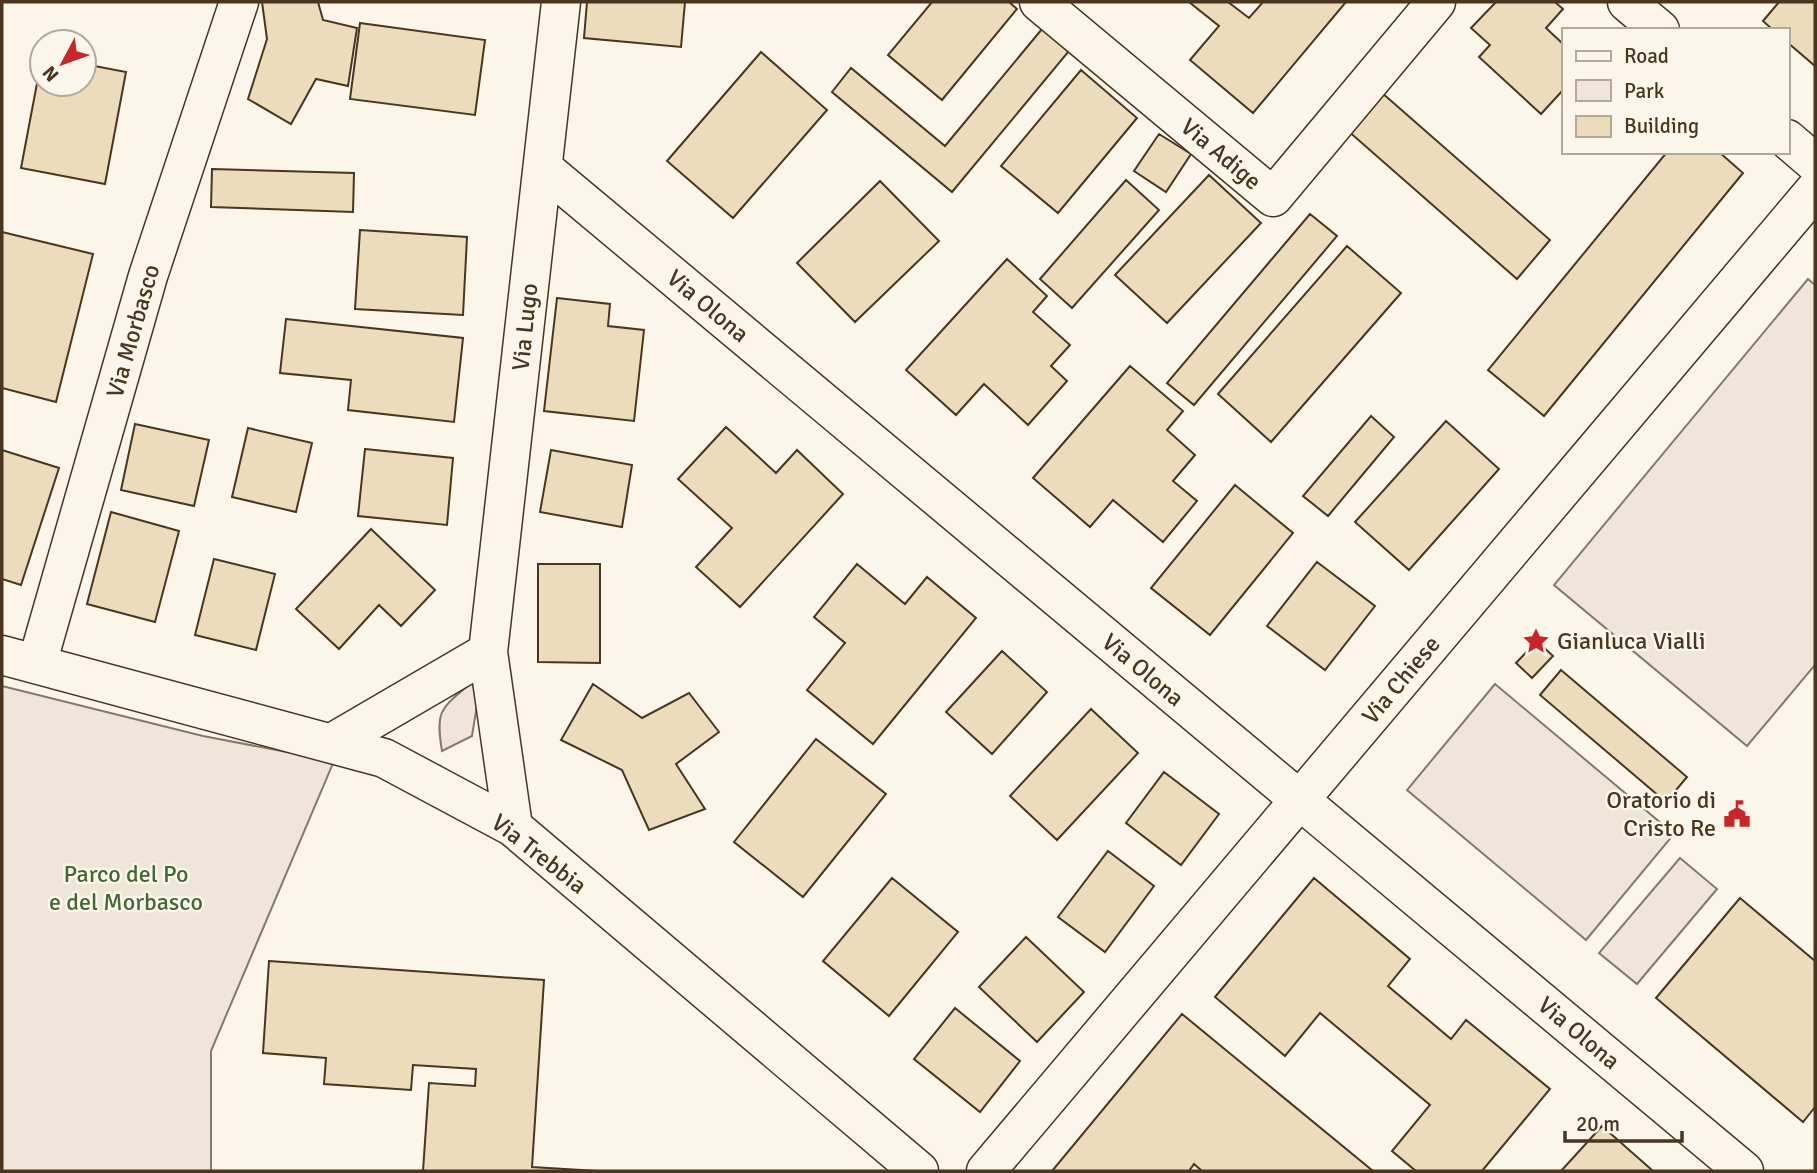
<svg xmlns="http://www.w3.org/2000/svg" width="1817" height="1173" viewBox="0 0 1817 1173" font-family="Signika,sans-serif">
<rect width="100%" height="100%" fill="#fbf6e9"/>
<path fill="#ede6d9" stroke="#887966" stroke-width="2" d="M 1808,279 L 1815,285 L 1815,665 L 1747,746 L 1554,585 Z
M 472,682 L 478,699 L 472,736 L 442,751 C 435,709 441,709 472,682 Z
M 1495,684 L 1674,834 L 1586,940 L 1407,790 Z
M 2,686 L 203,736 L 334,761 L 211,1051 L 211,1171 L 2,1171 Z
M 1680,858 L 1717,889 L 1637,984 L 1599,953 Z"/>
<path fill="#ecdcbc" stroke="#4a3520" stroke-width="2" d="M 262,2 L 318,2 L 323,20 L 357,28 L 348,86 L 316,79 L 291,124 L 248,99 L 267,39 Z
M 587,2 L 685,2 L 681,47 L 584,38 Z
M 932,2 L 1009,2 L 1017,9 L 942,100 L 888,55 Z
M 1189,2 L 1228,2 L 1249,18 L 1263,2 L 1346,2 L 1253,113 L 1190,60 L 1219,26 Z
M 1496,2 L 1555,2 L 1563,9 L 1546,28 L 1563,44 L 1563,90 L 1541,114 L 1479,57 L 1490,45 L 1471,28 Z
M 1779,2 L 1815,2 L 1815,66 L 1787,42 L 1787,30 L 1773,30 L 1763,21 Z
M 360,23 L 485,40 L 475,115 L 350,99 Z
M 1042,29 L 1069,51 L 952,192 L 832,92 L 851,68 L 945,146 Z
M 761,52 L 827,110 L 733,218 L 667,161 Z
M 42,57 L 42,84 L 84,84 L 84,64 L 126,72 L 105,184 L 21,168 Z
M 1081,70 L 1137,118 L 1058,213 L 1001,166 Z
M 1381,92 L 1550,240 L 1517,279 L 1347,130 Z
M 1159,134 L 1191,154 L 1166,192 L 1134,171 Z
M 1667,152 L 1719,152 L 1743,173 L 1544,416 L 1488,370 Z
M 212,169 L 354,173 L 353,212 L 211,207 Z
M 1209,175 L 1261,223 L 1167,323 L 1115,275 Z
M 1126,180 L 1159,210 L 1072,308 L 1040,279 Z
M 880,181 L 939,241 L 855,322 L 797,263 Z
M 1310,214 L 1337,236 L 1194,405 L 1167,383 Z
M 360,230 L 467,237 L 463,315 L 355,309 Z
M 2,232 L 93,254 L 56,402 L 2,388 Z
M 1347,246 L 1401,293 L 1271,442 L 1218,394 Z
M 1007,259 L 1047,296 L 1033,312 L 1070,345 L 1051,366 L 1067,381 L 1028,425 L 984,384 L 956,415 L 906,370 Z
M 557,298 L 610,304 L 608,326 L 644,330 L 634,421 L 544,411 Z
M 286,319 L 463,338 L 454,422 L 348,410 L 351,380 L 280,373 Z
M 1130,366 L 1183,411 L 1167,430 L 1195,455 L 1173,481 L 1197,501 L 1163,542 L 1113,500 L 1090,527 L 1033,478 Z
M 1371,416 L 1394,437 L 1328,516 L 1303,496 Z
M 1446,421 L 1499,469 L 1409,570 L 1355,522 Z
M 135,424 L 209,440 L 194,506 L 121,490 Z
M 726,427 L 776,473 L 797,450 L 843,494 L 740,607 L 696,567 L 732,528 L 678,479 Z
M 248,428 L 312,443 L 296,512 L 232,497 Z
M 365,449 L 453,458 L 447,525 L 358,516 Z
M 2,450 L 59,468 L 21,585 L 2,579 Z
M 551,450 L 632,465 L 622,527 L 540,512 Z
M 1235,485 L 1293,533 L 1210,635 L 1151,588 Z
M 111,512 L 179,531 L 155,622 L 87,604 Z
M 371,529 L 435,590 L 401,626 L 379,605 L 339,649 L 296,609 Z
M 214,559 L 275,574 L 256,650 L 195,635 Z
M 1317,562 L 1375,606 L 1325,670 L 1267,626 Z
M 538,564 L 600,564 L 600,663 L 538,662 Z
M 857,564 L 905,604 L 927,577 L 976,618 L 873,744 L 807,690 L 845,643 L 814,617 Z
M 1537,641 L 1553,656 L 1532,678 L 1516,663 Z
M 1002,651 L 1047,692 L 992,754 L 946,712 Z
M 1561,670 L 1687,777 L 1666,802 L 1540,695 Z
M 593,684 L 642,718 L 689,693 L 719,732 L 676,764 L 705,809 L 649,830 L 622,770 L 561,740 Z
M 1091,709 L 1138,753 L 1057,840 L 1010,796 Z
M 816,739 L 886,794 L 803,897 L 734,842 Z
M 1164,772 L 1219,814 L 1181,865 L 1126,823 Z
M 1108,851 L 1154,886 L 1105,952 L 1058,917 Z
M 892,878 L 958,932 L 889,1016 L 823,961 Z
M 1314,878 L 1410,959 L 1388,986 L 1451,1039 L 1466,1020 L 1550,1089 L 1482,1171 L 1416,1171 L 1392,1151 L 1430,1105 L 1320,1013 L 1285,1056 L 1215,997 Z
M 1740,898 L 1815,961 L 1815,1107 L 1803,1122 L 1656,998 Z
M 1026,937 L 1084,992 L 1037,1042 L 979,987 Z
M 269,961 L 544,980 L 532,1167 L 598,1171 L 423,1171 L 429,1083 L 475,1086 L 476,1069 L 413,1065 L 411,1090 L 324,1084 L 326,1058 L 263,1053 Z
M 955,1008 L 1020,1061 L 980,1112 L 914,1059 Z
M 1182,1014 L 1373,1171 L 1202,1171 L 1194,1164 L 1189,1171 L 1052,1171 Z
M 1602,1126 L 1653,1171 L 1561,1171 Z"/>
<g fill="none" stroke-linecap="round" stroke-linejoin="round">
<defs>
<path id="minor" d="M 1039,2 L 1273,197 L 1436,2
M 1627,2 L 1660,30
M 1787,139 L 1815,163
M 543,168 L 1744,1171
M 488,652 L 513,827
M 2,655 L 384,758 L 513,827 L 919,1171
M 37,664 L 148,276 L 239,2
M 332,743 L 488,652 L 561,2
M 986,1171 L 1815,190"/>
</defs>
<use href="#minor" stroke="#4a3520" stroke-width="41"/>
<use href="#minor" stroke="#fbf6e9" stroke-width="38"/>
</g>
<defs>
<symbol id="sight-bare" viewBox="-9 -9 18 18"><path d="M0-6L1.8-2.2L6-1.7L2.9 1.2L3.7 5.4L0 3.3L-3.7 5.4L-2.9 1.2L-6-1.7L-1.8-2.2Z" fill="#c62828" stroke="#fbf6e9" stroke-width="2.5" paint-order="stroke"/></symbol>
<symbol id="civic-bare" viewBox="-9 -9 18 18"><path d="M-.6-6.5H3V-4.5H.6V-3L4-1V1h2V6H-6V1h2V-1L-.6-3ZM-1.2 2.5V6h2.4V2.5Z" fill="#c62828" stroke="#fbf6e9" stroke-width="2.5" paint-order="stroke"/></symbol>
</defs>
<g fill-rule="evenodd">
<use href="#sight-bare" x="1517" y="622" width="38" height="38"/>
<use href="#civic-bare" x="1718" y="795" width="38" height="38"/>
</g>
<g text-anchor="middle" stroke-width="5" stroke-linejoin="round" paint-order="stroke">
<g font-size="24" fill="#4a3520" stroke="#fbf6e9">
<text transform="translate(1221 154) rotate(40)" y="8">Via Adige</text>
<text transform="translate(708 306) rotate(40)" y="8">Via Olona</text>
<text transform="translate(525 327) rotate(-84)" y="8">Via Lugo</text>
<text transform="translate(133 331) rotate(-74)" y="8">Via Morbasco</text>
<text transform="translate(1143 670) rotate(40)" y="8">Via Olona</text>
<text transform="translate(1401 680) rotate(-50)" y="8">Via Chiese</text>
<text transform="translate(539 854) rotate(38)" y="8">Via Trebbia</text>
<text transform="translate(1579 1033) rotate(40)" y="8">Via Olona</text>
</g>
<g font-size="24" fill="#4a3520" stroke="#fbf6e9" text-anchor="start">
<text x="1557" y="649">Gianluca Vialli</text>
<text x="1716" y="808" text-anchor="end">Oratorio di<tspan x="1716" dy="28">Cristo Re</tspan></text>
</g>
<g font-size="24" fill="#436837" stroke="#fbf6e9">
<text x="126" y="882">Parco del Po<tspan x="126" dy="28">e del Morbasco</tspan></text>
</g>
</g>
<rect width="1817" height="1173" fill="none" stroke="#4a3520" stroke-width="7"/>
<rect x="1562" y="28" width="228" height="126" fill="#fbf6e9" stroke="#b4a999" stroke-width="2"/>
<rect x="1576" y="51" width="35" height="10" fill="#fbf6e9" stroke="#b4a999" stroke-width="2"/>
<text x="1624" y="63" font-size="21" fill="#4a3520">Road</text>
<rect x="1576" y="80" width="35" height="21" fill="#ede6d9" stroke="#b4a999" stroke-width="2"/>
<text x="1624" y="98" font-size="21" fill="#4a3520">Park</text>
<rect x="1576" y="116" width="35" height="21" fill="#ecdcbc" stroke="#b4a999" stroke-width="2"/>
<text x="1624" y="133" font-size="21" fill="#4a3520">Building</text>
<g transform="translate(63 63) rotate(229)"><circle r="33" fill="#fbf6e9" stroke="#b4a999" stroke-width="2"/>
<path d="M0-5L12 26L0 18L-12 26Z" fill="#c62828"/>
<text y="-10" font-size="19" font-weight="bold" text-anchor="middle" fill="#4a3520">N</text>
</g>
<path d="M1565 1131v10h117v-10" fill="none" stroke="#4a3520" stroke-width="3.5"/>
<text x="1576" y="1131" font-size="21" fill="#4a3520" stroke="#fbf6e9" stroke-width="5" paint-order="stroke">20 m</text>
</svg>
